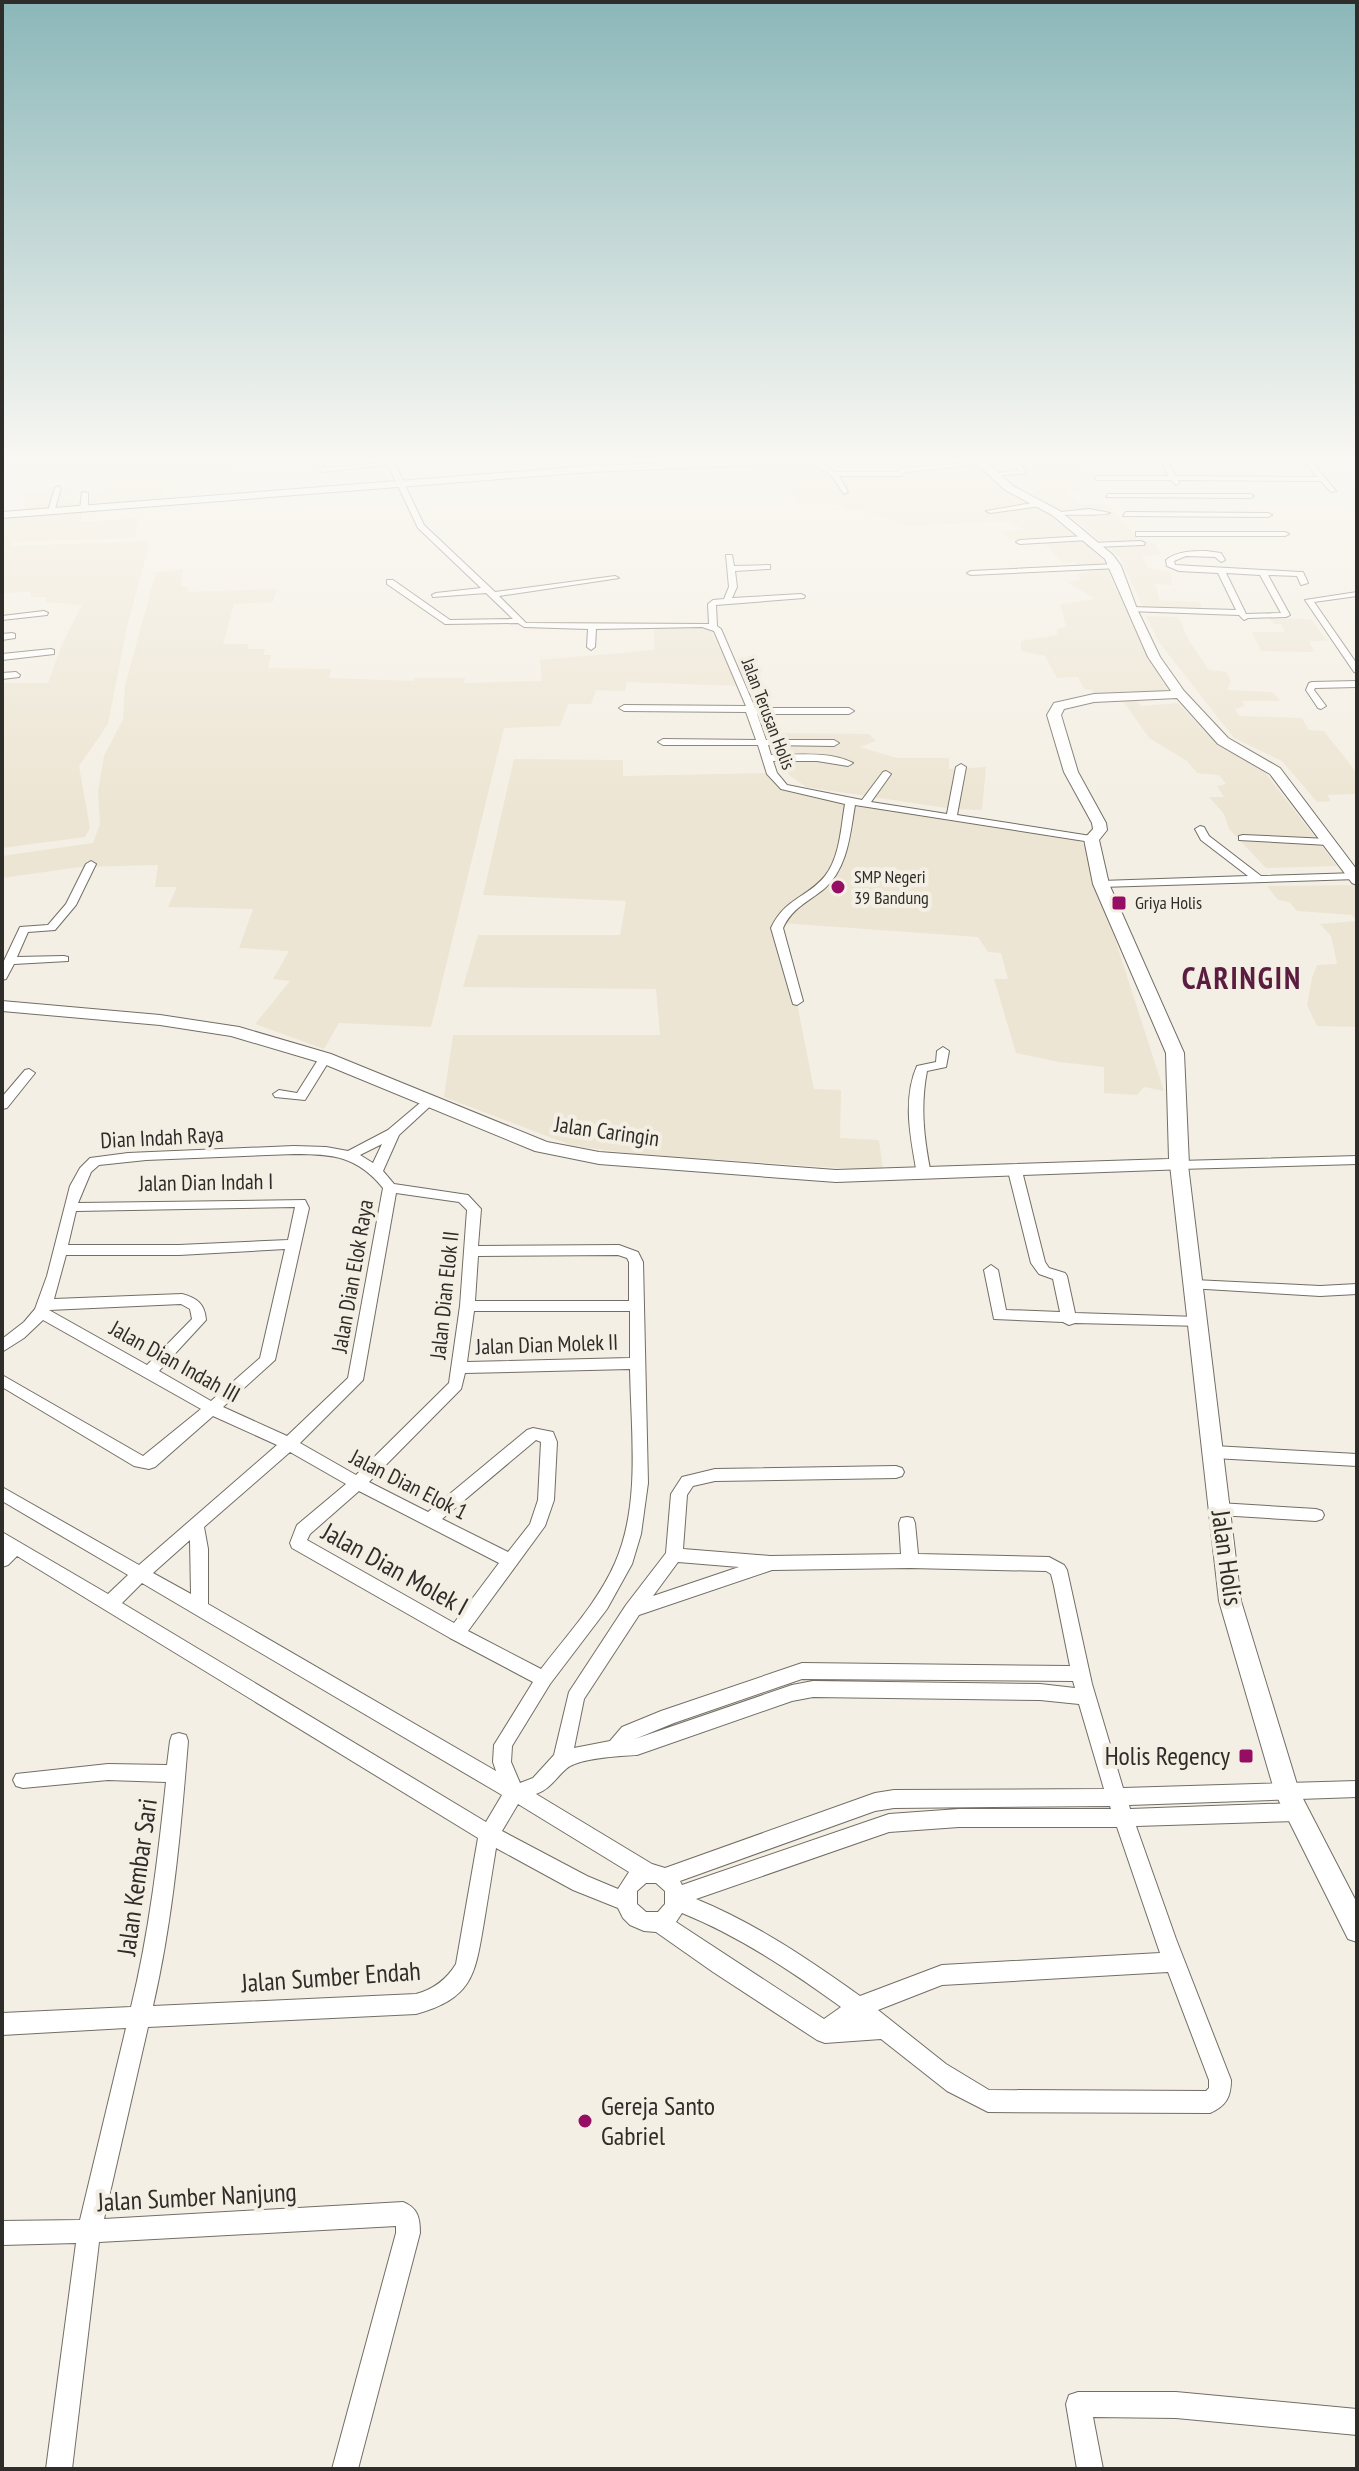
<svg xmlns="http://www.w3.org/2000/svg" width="1359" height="2471" viewBox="0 0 1359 2471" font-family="'PT Sans Narrow',sans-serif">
<rect width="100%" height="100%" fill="#f4efe4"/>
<path fill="#ede5d3" d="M 2,462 L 255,462 L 252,465 L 232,465 L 220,479 L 206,481 L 208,488 L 167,489 L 165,502 L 23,512 L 25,491 L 73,487 L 68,499 L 85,498 L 93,492 L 101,491 L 106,473 L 49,475 L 49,481 L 2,483 Z
M 803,462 L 834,475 L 839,472 L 820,462 L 974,462 L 1004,491 L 1043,510 L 1101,556 L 1145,653 L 1163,682 L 1174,692 L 1094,694 L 1092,690 L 1084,689 L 1078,677 L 1057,678 L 1045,656 L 1021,651 L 1021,641 L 1057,635 L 1057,629 L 1066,626 L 1060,604 L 1095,599 L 1067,582 L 1080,580 L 1078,574 L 1098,570 L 1079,568 L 1075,562 L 1063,563 L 1043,542 L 1009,539 L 1000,532 L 1022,529 L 1009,521 L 907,526 L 864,511 L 844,511 L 841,505 L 799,504 L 784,483 L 775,477 L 716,478 L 693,466 Z
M 989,462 L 1071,462 L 1089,477 L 1095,489 L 1068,492 L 1078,505 L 1108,504 L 1139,541 L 1154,543 L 1162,554 L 1142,556 L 1148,568 L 1171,572 L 1172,585 L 1155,584 L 1160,600 L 1200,602 L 1202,609 L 1144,609 L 1119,556 L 1066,514 L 1039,500 L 1023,485 Z
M 82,511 L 81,522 L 139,518 L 134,538 L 13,542 L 11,546 L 150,541 L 126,631 L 108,724 L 79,766 L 90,828 L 85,837 L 2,848 L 2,683 L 48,683 L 63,642 L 82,605 L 46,602 L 46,597 L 31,597 L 31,592 L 2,593 L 2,517 Z
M 183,569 L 181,586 L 189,587 L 187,592 L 277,589 L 273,602 L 234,604 L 223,644 L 248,644 L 247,649 L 265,649 L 263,655 L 271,655 L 268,668 L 331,669 L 329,678 L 414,681 L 415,678 L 465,678 L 464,683 L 542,681 L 540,660 L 654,650 L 654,628 L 704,627 L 709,629 L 740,686 L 626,682 L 625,691 L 596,690 L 591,704 L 568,704 L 560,726 L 504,728 L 431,1027 L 339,1023 L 324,1049 L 255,1024 L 290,981 L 273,979 L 289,951 L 239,948 L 253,909 L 168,907 L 177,887 L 155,887 L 158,865 L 80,867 L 2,878 L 2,856 L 93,843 L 100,824 L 98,792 L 104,756 L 123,719 L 125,686 L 156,572 Z
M 1146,616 L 1178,617 L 1190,642 L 1209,670 L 1227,672 L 1231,682 L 1227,690 L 1273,692 L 1280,701 L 1242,701 L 1245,706 L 1235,709 L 1239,716 L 1302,718 L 1309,730 L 1324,731 L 1357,773 L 1357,794 L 1327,795 L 1331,801 L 1317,802 L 1282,761 L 1234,738 L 1158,641 Z
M 1269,618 L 1311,619 L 1327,641 L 1309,641 L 1314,652 L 1261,651 L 1252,632 L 1285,632 L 1281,624 L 1274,624 Z
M 1136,700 L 1141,706 L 1178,703 L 1207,734 L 1261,767 L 1337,866 L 1266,868 L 1229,829 L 1224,814 L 1209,797 L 1224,797 L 1217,786 L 1226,784 L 1219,775 L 1197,773 L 1187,761 L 1149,738 L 1123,701 Z
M 774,733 L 869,734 L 876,741 L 860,747 L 897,758 L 949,758 L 949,769 L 986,767 L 982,810 L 953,809 L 806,787 L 788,774 Z
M 514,759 L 623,760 L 623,776 L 767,773 L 779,789 L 803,795 L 1076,838 L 1085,846 L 1164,1091 L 1144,1087 L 1137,1095 L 1104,1093 L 1104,1067 L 1059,1062 L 1016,1053 L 994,979 L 1008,979 L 1001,953 L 988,952 L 978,937 L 781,923 L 814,1089 L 841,1090 L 840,1138 L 879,1140 L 883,1171 L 635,1154 L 573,1146 L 444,1097 L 453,1035 L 660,1035 L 656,989 L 463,987 L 478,935 L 620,935 L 626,901 L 483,895 Z
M 1355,885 L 1357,887 L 1357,1027 L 1317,1026 L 1307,1005 L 1312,978 L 1317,965 L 1337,964 L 1331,936 L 1320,924 L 1356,921 L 1352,915 L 1297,911 L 1289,902 L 1278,900 L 1267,886 Z"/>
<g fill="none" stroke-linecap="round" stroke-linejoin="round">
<defs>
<path id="minor" d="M 315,462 L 321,462 L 324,468 L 394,462 L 424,525 L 495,592 L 615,576 L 619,578 L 499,596 L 526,623 L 709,624 L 708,604 L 713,600 L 724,599 L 729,587 L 726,555 L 732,555 L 734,566 L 770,565 L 770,569 L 767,569 L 735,571 L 737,587 L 732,598 L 801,594 L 805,596 L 804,598 L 716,605 L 717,626 L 721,629 L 755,708 L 849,708 L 854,711 L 849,714 L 757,714 L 766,740 L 834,740 L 839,743 L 834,746 L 768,745 L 771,755 C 796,755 830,751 853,763 L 848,766 L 817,761 L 773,761 L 777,773 L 787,785 L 862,800 L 883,772 L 886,771 L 891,774 L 871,802 L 947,814 L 956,767 L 961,764 L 966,767 L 957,815 L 1091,836 L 1096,839 L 1091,842 L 855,805 C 850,834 848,868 824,889 C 808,902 792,908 783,928 L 803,1001 L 797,1005 L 793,1004 L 771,928 C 785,898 807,898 825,876 C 840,857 841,827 845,804 L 781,789 L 767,774 L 758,745 L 663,745 L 658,742 L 663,739 L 756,740 L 746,712 L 624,711 L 619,708 L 624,705 L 746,706 L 714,631 L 702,627 L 596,629 L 595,647 L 591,650 L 587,647 L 588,629 L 524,627 L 518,623 L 445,624 L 387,584 L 387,580 L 393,580 L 450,620 L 513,619 L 486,593 L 433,597 L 432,595 L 436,593 L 481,588 L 418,528 L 388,465 L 322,472 Z
M 811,462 L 819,462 L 835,472 L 898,472 L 902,468 L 981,462 L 985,464 L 905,472 L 901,476 L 839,476 L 848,492 L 844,494 L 831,475 Z
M 1012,462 L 1019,462 L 1026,473 L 993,476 L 990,474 L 1019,470 Z
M 1161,462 L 1167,462 L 1176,476 L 1317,477 L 1305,462 L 1312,462 L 1336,491 L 1331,492 L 1321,481 L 1178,480 L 1179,483 L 1176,485 L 1171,480 L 1097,480 L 1094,478 L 1097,476 L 1169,476 Z
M 58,486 L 61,488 L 54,512 L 47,514 L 55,488 Z
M 82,492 L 88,493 L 88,509 L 84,511 L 80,509 Z
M 1108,494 L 1250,494 L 1254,496 L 1250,498 L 1106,497 Z
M 1038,502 L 1041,506 L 990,513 L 986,511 Z
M 1089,509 L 1110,513 C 1099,516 1070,514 1056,515 L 1052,513 Z
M 1126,512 L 1268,513 L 1272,515 L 1268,517 L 1123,516 Z
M 1139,532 L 1285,532 L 1289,534 L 1285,536 L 1136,536 L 1136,532 Z
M 1085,536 L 1088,536 L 1088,540 L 1020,544 L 1016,542 L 1020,540 Z
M 1141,541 L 1145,543 L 1144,545 L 1092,547 L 1088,545 L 1092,543 Z
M 1206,551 L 1221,553 L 1225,560 L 1221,562 L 1215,557 L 1186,556 L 1174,561 L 1175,565 L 1300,572 L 1303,572 L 1308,583 L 1301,585 L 1297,576 L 1268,575 L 1290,615 L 1286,617 L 1248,618 L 1244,620 L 1239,615 L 1128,611 L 1128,607 L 1131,607 L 1236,610 L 1218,573 L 1179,571 L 1167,566 L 1166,560 C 1177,551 1192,551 1206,551 ZM 1226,573 L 1260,575 L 1281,613 L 1246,614 Z
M 1116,564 L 1120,566 L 1119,568 L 971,575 L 967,573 L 971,571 Z
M 1357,592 L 1357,596 L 1314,602 L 1357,664 L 1357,673 L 1354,672 L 1305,600 Z
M 44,611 L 48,613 L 47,615 L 2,620 L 2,616 Z
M 12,633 L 15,634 L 15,638 L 2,640 L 2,634 Z
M 51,649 L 54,650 L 54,654 L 2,660 L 2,654 Z
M 16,672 L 20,675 L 19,677 L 2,679 L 2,673 Z
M 1357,681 L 1357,687 L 1315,688 L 1314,690 L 1326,706 L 1321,709 L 1318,708 L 1306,690 L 1309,683 L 1312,682 Z
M 1200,826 L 1204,827 L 1209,836 L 1261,876 L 1357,873 L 1357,879 L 1101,887 L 1096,884 L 1101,881 L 1248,876 L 1201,840 L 1195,829 Z
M 1243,835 L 1328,839 L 1333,842 L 1328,845 L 1239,840 L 1239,836 Z
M 91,861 L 96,864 L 76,905 L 55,930 L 28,932 L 17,957 L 64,956 L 68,957 L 68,961 L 14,964 L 6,979 L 2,980 L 2,965 L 20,927 L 48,925 L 66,904 L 86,864 Z
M 943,1047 L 949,1051 L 946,1067 L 927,1071 C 920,1107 924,1139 931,1174 L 924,1178 L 917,1174 C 911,1140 902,1100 917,1066 L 936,1062 L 937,1051 Z
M 325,1054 L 331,1058 L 305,1100 L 275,1097 L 273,1094 L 279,1090 L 297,1093 L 321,1055 Z
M 29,1069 L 35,1073 L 7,1108 L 2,1109 L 2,1097 L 25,1070 Z
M 431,1096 L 437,1100 L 399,1135 L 383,1171 L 394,1184 L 468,1195 L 481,1209 L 478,1246 L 619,1245 L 638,1252 L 643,1262 L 648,1483 L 641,1534 L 632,1564 L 607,1609 L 550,1684 L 512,1746 L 511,1762 L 520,1783 L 533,1778 L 554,1755 L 569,1692 L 626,1605 L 666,1553 L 671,1494 L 682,1477 L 715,1469 L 896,1466 L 902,1468 L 904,1472 L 902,1476 L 896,1478 L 715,1481 L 693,1486 L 687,1495 L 683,1549 L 770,1556 L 901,1554 L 899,1523 L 901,1518 L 907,1517 L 913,1518 L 915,1523 L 918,1554 L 1049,1557 L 1064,1565 L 1067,1570 L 1092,1684 L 1123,1788 L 1357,1781 L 1357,1797 L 1129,1805 L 1130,1809 L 1296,1803 L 1303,1806 L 1306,1812 L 1303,1818 L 1296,1821 L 1136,1826 L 1176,1939 L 1231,2080 C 1231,2097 1226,2106 1210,2113 L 988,2112 L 947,2091 L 881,2039 L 825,2043 L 817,2040 L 713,1972 L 656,1932 L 644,1931 L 630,1925 L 623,1918 L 618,1908 L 573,1890 L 496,1848 C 492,1873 488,1898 484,1922 C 475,1975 473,1998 416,2014 L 148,2027 L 104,2219 L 403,2202 C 418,2208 420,2218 420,2233 L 358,2469 L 332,2469 L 396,2233 L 396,2226 L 99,2242 L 72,2469 L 46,2469 L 76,2243 L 2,2245 L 2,2221 L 80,2220 L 126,2028 L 2,2035 L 2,2013 L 131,2007 C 149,1934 158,1857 166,1782 L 108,1780 L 23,1788 L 16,1786 L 13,1780 L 16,1774 L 108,1764 L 167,1765 L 170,1741 L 172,1735 L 179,1733 L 186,1735 L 188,1741 C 181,1829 173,1919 153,2006 L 416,1994 C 434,1989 446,1980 456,1964 L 478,1838 L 17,1556 L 8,1565 L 2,1567 L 2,1532 L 108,1594 L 128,1575 L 2,1501 L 2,1487 L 139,1565 L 277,1445 L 213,1416 L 155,1467 L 149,1469 L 134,1466 L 2,1387 L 2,1375 L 143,1456 L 201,1409 L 43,1320 L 24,1338 L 2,1352 L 2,1339 L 24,1322 L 35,1309 L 47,1276 L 70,1186 L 80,1168 L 90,1158 L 128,1153 L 294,1146 L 326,1147 L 348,1151 L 388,1130 L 427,1097 ZM 382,1144 L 373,1163 L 360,1155 ZM 294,1154 C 333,1154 357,1156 383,1188 L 348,1378 L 287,1436 L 223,1407 L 275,1360 L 309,1208 L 305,1200 L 78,1203 L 91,1172 L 99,1165 L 146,1160 ZM 396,1193 L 459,1202 L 467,1210 L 460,1306 L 449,1383 L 356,1475 L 300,1443 L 363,1380 ZM 295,1207 L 288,1240 L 179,1245 L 68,1245 L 76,1211 ZM 285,1249 L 260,1358 L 211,1401 L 159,1371 L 206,1320 C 205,1304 197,1298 182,1294 L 54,1299 L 66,1255 L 179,1255 ZM 618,1255 L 627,1258 L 629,1262 L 629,1301 L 475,1301 L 478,1256 ZM 181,1304 L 190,1309 L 192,1319 L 147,1365 L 49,1310 ZM 474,1311 L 630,1311 L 630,1358 L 467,1362 ZM 630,1369 C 631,1432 641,1504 615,1563 C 598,1602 567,1635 541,1669 L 468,1631 L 545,1526 L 554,1500 L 557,1442 L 553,1432 L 533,1428 L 527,1430 L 428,1512 L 369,1482 L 461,1389 L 465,1373 ZM 536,1440 L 541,1442 L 538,1500 L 530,1524 L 508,1552 L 442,1519 ZM 290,1452 L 346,1484 L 297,1525 L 290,1543 L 292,1548 L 450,1638 L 533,1682 L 494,1745 L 493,1762 L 496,1771 L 208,1604 L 208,1549 L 204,1527 ZM 359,1491 L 499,1563 L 454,1623 L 307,1540 L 310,1534 ZM 190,1540 L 191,1594 L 153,1573 ZM 678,1562 L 739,1567 L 653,1596 ZM 910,1568 L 1046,1571 L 1051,1574 L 1054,1586 L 1070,1666 L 802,1663 L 661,1711 L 622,1727 L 610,1741 L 574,1748 L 584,1699 L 639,1615 L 772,1570 ZM 142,1583 L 502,1795 L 486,1822 L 122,1603 ZM 802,1679 L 1073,1681 L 1075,1688 L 1040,1684 L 813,1681 L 792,1685 L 635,1739 L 674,1723 ZM 813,1697 L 1040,1700 L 1079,1704 L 1104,1789 L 894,1790 L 875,1793 L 665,1868 L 652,1864 L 536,1794 C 550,1789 555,1779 566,1769 C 578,1758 620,1756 637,1755 L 792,1701 ZM 518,1804 L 629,1872 L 618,1889 L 587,1876 L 502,1831 ZM 1110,1806 L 1111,1809 L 959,1809 L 889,1814 L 682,1885 L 680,1881 L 875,1811 L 894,1808 ZM 959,1827 L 1117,1827 L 1160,1953 L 942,1965 L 860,1996 C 808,1959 755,1923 696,1899 L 889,1832 ZM 646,1883 L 656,1883 L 665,1891 L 665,1904 L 658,1912 L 646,1912 L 637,1904 L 637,1891 ZM 682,1913 C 739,1936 791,1971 841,2007 L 824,2019 L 676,1922 ZM 1168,1972 L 1209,2080 L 1209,2088 L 1206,2091 L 989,2090 L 946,2064 L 878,2010 L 942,1985 Z
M 1357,1156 L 1357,1164 L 1179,1169 L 1172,1165 L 1179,1161 Z
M 1015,1167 L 1022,1171 L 1045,1262 L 1049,1268 L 1065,1273 L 1067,1276 L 1075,1313 L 1198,1317 L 1203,1318 L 1205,1322 L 1203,1326 L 1075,1323 L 1069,1325 L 1063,1322 L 994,1319 L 984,1270 L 991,1265 L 998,1270 L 1006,1310 L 1060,1312 L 1053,1279 L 1039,1274 L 1031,1263 L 1008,1171 Z
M 1194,1280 L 1320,1286 L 1357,1284 L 1357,1294 L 1320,1296 L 1189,1288 L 1187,1285 Z
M 1214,1446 L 1357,1454 L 1357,1466 L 1214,1458 L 1208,1456 L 1206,1452 L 1208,1448 Z
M 1219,1503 L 1316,1509 L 1322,1511 L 1324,1515 L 1322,1519 L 1316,1521 L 1219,1515 L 1213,1513 L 1211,1509 L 1213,1505 Z
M 1078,2392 L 1176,2392 L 1357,2409 L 1357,2435 L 1176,2418 L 1093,2417 L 1103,2469 L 1077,2469 L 1066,2404 L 1069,2395 Z"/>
<path id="tertiary" d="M 693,462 L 761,462 L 757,465 L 590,472 L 2,518 L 2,512 L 590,466 Z
M 1179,1160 L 1188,1165 L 1241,1601 L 1299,1791 L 1357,1903 L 1357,1942 L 1348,1939 L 1275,1793 L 1219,1601 L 1170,1165 Z"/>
<path id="secondary" d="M 975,462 L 986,462 L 1013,486 L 1060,511 L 1113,555 L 1121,566 L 1137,609 L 1160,657 L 1184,691 L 1228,738 L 1280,768 L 1357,870 L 1357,885 L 1352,883 L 1270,774 L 1218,744 L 1177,698 L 1094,702 L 1064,709 L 1061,715 L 1078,772 L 1106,823 L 1107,830 L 1099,840 L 1109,884 L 1184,1053 L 1189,1165 L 1186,1169 L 836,1182 L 599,1164 L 535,1151 L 319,1062 L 231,1036 L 160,1025 L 2,1011 L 2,1001 L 160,1015 L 239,1027 L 331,1054 L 547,1142 L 599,1152 L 836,1170 L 1169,1159 L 1166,1053 L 1093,884 L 1084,839 L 1093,829 L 1092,823 L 1064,772 L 1047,715 L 1054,703 L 1094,694 L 1171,691 L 1148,657 L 1105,559 L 1052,515 L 1005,490 Z"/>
</defs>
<use href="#minor" stroke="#736e65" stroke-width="2"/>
<use href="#tertiary" stroke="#736e65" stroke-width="2"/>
<use href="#secondary" stroke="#736e65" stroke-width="2"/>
<use href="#minor" fill="#fff" fill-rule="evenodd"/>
<use href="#tertiary" fill="#fff" fill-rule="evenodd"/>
<use href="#secondary" fill="#fff" fill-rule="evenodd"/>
</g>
<linearGradient id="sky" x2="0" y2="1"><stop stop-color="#8bb7b9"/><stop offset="0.57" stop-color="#faf8f3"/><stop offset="1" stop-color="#faf8f3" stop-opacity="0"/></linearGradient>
<rect width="1359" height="808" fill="url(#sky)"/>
<g fill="#960e64" stroke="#f4efe4" stroke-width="3">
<circle cx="838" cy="887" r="8"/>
<rect x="1111" y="895" width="16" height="16" rx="4"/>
<rect x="1238" y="1748" width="16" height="16" rx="4"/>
<circle cx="585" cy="2121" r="8"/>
</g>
<g text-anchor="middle" stroke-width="8" stroke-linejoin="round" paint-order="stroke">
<g font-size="18" fill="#2f2d29" stroke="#f4efe4">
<text transform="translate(768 714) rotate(69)" y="6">Jalan Terusan Holis</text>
</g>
<g font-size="18" fill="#2f2d29" stroke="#f4efe4" text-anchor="start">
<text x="854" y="883">SMP Negeri<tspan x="854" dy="21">39 Bandung</tspan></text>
<text x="1135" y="909">Griya Holis</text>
</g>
<g font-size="22" fill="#2f2d29" stroke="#f4efe4">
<text transform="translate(607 1131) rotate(8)" y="8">Jalan Caringin</text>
<text transform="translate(162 1137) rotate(-3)" y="8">Dian Indah Raya</text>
<text transform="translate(206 1182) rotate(-1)" y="8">Jalan Dian Indah I</text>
<text transform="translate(352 1276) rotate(-80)" y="8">Jalan Dian Elok Raya</text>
<text transform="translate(444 1295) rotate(-84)" y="8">Jalan Dian Elok II</text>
<text transform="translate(547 1344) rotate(-2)" y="8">Jalan Dian Molek II</text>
<text transform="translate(175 1361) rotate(29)" y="8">Jalan Dian Indah III</text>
<text transform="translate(409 1484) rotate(27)" y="8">Jalan Dian Elok 1</text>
</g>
<g font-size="26" fill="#2f2d29" stroke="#f4efe4">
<text transform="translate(1227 1558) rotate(82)" y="9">Jalan Holis</text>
<text transform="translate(395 1569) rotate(29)" y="9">Jalan Dian Molek I</text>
<text transform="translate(137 1877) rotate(-82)" y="9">Jalan Kembar Sari</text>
<text transform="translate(331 1977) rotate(-4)" y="9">Jalan Sumber Endah</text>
<text transform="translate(197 2197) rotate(-3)" y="9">Jalan Sumber Nanjung</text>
</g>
<g font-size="26" fill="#2f2d29" stroke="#f4efe4" text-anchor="end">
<text x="1230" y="1765">Holis Regency</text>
<text x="601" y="2115" text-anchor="start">Gereja Santo<tspan x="601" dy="30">Gabriel</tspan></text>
</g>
<g font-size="30" font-weight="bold" letter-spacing="2" fill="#5b1d3f" stroke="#f4efe4">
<text x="1242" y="989">CARINGIN</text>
</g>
</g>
<rect width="1359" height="2471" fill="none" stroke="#2f2d29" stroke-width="8"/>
</svg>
